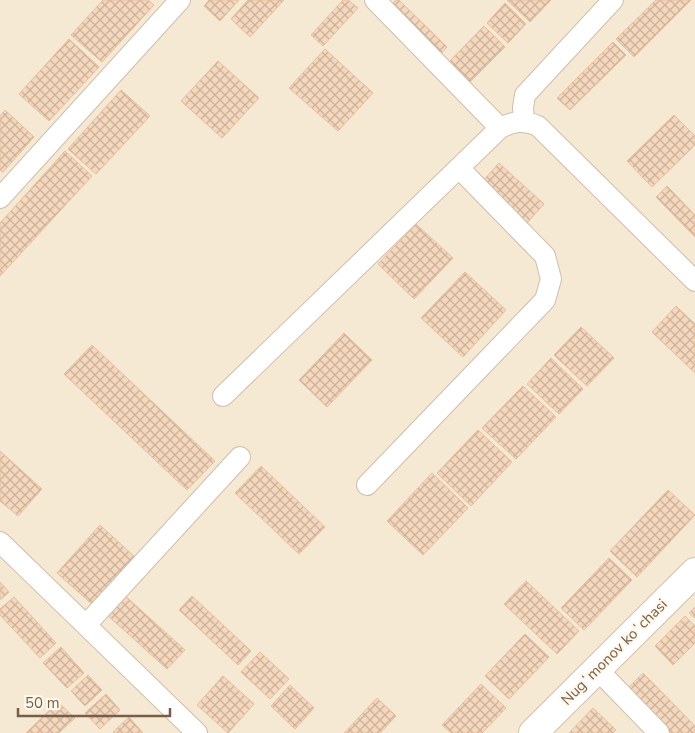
<svg xmlns="http://www.w3.org/2000/svg" width="695" height="733" viewBox="0 0 695 733" font-family="'Nunito Sans',sans-serif">
<defs>
<pattern id="building-cross-hatch" width="8" height="8" patternUnits="userSpaceOnUse" patternTransform="scale(1.25)"><rect width="8" height="8" fill="#f4d7bc"/><path d="M0 0l8 8M0 8l8-8" fill="none" stroke="#cab29b"/></pattern>
</defs>
<rect width="100%" height="100%" fill="#fdf6e6"/>
<path fill="#f5e9d4" d="M 0,0 L 695,0 L 695,733 L 0,733 Z"/>
<path fill="url(#building-cross-hatch)" stroke="#e7bf9c" d="M 103,0 L 148,0 L 154,5 L 102,62 L 71,35 Z
M 209,0 L 239,0 L 220,21 L 204,6 Z
M 248,0 L 284,0 L 250,37 L 231,19 Z
M 343,0 L 348,0 L 358,8 L 323,46 L 311,35 Z
M 396,0 L 399,0 L 447,47 L 438,57 L 388,8 Z
M 507,0 L 551,0 L 530,22 Z
M 656,0 L 691,0 L 634,57 L 616,39 Z
M 505,3 L 526,24 L 508,43 L 487,23 Z
M 484,26 L 505,47 L 464,88 L 443,68 Z
M 69,39 L 99,67 L 49,121 L 19,94 Z
M 613,42 L 626,55 L 570,110 L 557,98 Z
M 325,49 L 373,93 L 338,131 L 289,88 Z
M 218,61 L 259,98 L 222,138 L 181,101 Z
M 121,90 L 150,116 L 96,174 L 68,149 Z
M 5,110 L 34,137 L 3,172 L 0,170 L 0,116 Z
M 674,115 L 695,136 L 695,145 L 652,187 L 627,161 Z
M 65,151 L 92,176 L 0,276 L 0,223 Z
M 499,163 L 544,204 L 526,224 L 481,183 Z
M 667,186 L 695,215 L 695,237 L 656,197 Z
M 416,224 L 453,258 L 414,299 L 378,264 Z
M 465,272 L 506,310 L 463,357 L 421,318 Z
M 676,306 L 695,324 L 695,373 L 652,332 Z
M 581,327 L 614,358 L 587,386 L 554,355 Z
M 344,333 L 372,360 L 327,407 L 299,380 Z
M 92,345 L 215,461 L 187,490 L 64,374 Z
M 551,358 L 583,389 L 559,414 L 527,384 Z
M 523,386 L 556,417 L 516,459 L 482,428 Z
M 478,430 L 512,462 L 471,506 L 437,473 Z
M 0,451 L 42,489 L 18,516 L 0,501 Z
M 261,466 L 325,527 L 299,554 L 235,493 Z
M 432,473 L 468,508 L 423,555 L 387,521 Z
M 668,490 L 695,515 L 637,577 L 610,551 Z
M 100,525 L 137,559 L 94,606 L 57,573 Z
M 609,558 L 632,580 L 584,630 L 561,608 Z
M 526,581 L 579,631 L 557,654 L 504,604 Z
M 0,582 L 9,592 L 0,600 Z
M 122,593 L 185,650 L 167,669 L 105,613 Z
M 192,596 L 251,651 L 238,665 L 179,610 Z
M 14,597 L 56,643 L 40,658 L 0,615 L 0,609 Z
M 695,607 L 695,618 L 689,613 Z
M 685,616 L 695,626 L 695,643 L 673,665 L 655,646 Z
M 525,634 L 549,657 L 509,699 L 485,676 Z
M 61,647 L 84,673 L 67,688 L 43,663 Z
M 260,652 L 289,679 L 270,699 L 241,672 Z
M 643,673 L 695,726 L 695,733 L 671,733 L 628,688 Z
M 88,675 L 102,690 L 85,706 L 71,691 Z
M 223,676 L 254,704 L 228,733 L 197,705 Z
M 481,684 L 506,708 L 482,733 L 451,733 L 442,725 Z
M 290,685 L 314,708 L 295,729 L 271,706 Z
M 106,694 L 120,710 L 100,729 L 85,713 Z
M 377,698 L 396,716 L 380,733 L 344,733 Z
M 58,702 L 75,718 L 59,733 L 26,733 Z
M 593,708 L 616,730 L 613,733 L 569,733 Z
M 129,717 L 143,733 L 114,733 L 113,732 Z"/>
<g fill="none" stroke-linecap="round" stroke-linejoin="round">
<defs>
<path id="street" d="M 375,0 L 500,128
M 524,121 L 523,108 L 525,95 L 613,0
M 0,198 L 180,0
M 223,396 L 500,128 C 514,121 523,120 538,126 L 695,281
M 367,485 L 545,300 L 551,279 L 545,256 L 459,168
M 0,542 L 197,733
M 86,625 L 240,457
M 597,669 L 659,733"/>
<path id="secondary" d="M 533,733 L 695,572"/>
</defs>
<use href="#street" stroke="#cfbeab" stroke-width="22"/>
<use href="#secondary" stroke="#d5c1ab" stroke-width="30"/>
<use href="#street" stroke="#fff" stroke-width="20"/>
<use href="#secondary" stroke="#fff" stroke-width="28"/>
</g>
<g text-anchor="middle" stroke-width="4" stroke-linejoin="round" paint-order="stroke">
<g font-size="15" fill="#785e49" stroke="#fff9ed">
<text transform="translate(614 652) rotate(-45)" y="5">Nugʻmonov koʻchasi</text>
</g>
</g>
<path d="M18 708v8h152v-8" fill="none" stroke="#785e49" stroke-width="2.5"/>
<text x="25" y="708" font-size="15" fill="#785e49" stroke="#fff9ed" stroke-width="4" paint-order="stroke">50 m</text>
</svg>
